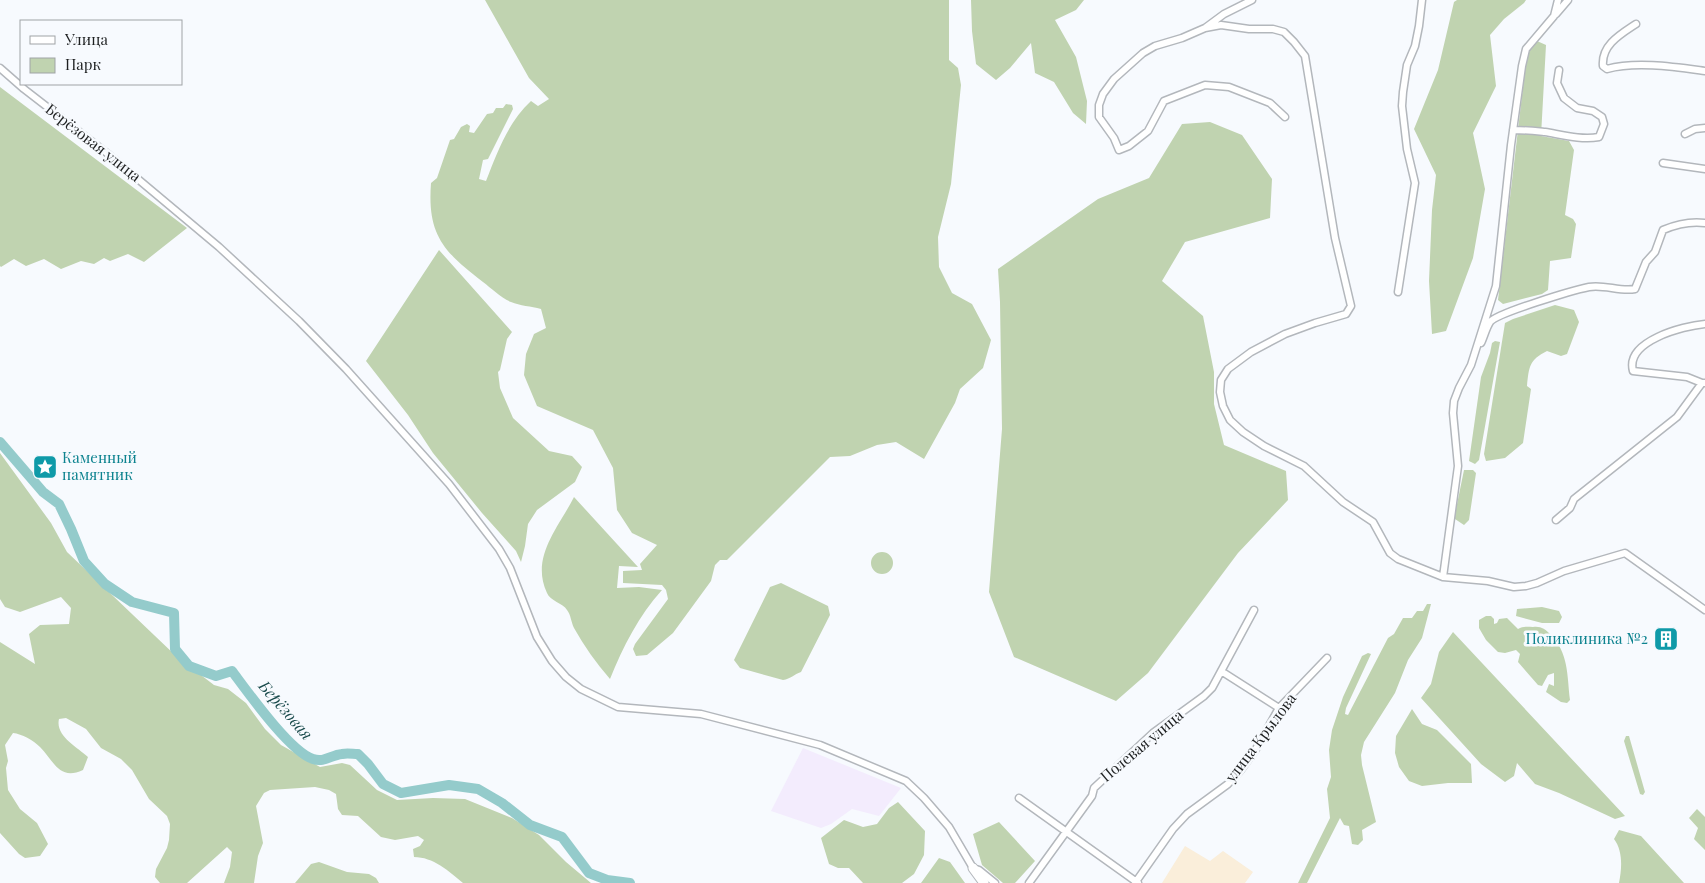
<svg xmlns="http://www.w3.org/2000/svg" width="1705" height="883" viewBox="0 0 1705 883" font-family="'Playfair Display',serif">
<rect width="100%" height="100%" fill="#f7fafe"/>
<path fill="#f3ecfd" d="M 803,748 L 901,788 L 879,816 L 852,809 L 831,824 L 821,828 L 771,811 Z"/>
<path fill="#faeeda" d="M 1185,846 L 1210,861 L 1223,851 L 1253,872 L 1245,883 L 1162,883 Z"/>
<path fill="#c0d3b0" d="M 485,0 L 949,0 L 949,60 L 958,68 L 961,85 L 951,184 L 938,237 L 939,267 L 952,293 L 972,304 L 991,340 L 983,368 L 960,389 L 955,403 L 924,459 L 896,442 L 877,445 L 850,456 L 830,457 L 727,560 L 720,560 L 715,565 L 711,581 L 673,633 L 647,655 L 636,656 L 633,649 L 635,644 L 668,599 L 666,590 L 662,585 L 623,583 L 623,571 L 642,570 L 640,564 L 657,545 L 632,533 L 617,510 L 613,468 L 593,430 L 537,406 L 524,375 L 526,354 L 534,334 L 546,328 L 541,309 C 531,306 520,306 511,302 C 501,298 491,288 483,282 C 444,252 427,235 431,183 L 437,178 L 450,140 L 454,139 L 461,127 L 467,124 L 470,126 L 469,132 L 474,133 L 487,114 L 493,113 L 496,108 L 503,108 L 506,104 L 512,105 L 513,109 L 488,159 L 483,160 L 479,179 L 486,181 C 497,153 508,122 531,101 L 538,106 L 549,99 L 529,78 Z
M 971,0 L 1084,0 L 1076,10 L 1055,20 L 1076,57 L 1087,101 L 1086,124 L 1073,113 L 1054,82 L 1035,73 L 1031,43 L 1010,68 L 996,80 L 976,64 L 972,31 Z
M 1457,0 L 1526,0 L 1524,3 L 1504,19 L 1490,35 L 1496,86 L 1473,133 L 1485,189 L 1473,258 L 1446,331 L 1432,334 L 1429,281 L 1432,210 L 1436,175 L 1414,129 L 1438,70 L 1454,2 Z
M 1537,41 L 1546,45 L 1541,136 L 1569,141 L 1574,150 L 1565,215 L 1573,219 L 1576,224 L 1571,258 L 1550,261 L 1548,290 L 1542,294 L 1503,304 L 1498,300 L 1527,53 Z
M 0,87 L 187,228 L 144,262 L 128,254 L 110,261 L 104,258 L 94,264 L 81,261 L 61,269 L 44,259 L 26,266 L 14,259 L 1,267 L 0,266 Z
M 1210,122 L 1242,135 L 1272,179 L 1270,218 L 1185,242 L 1162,281 L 1203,316 L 1214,372 L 1214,404 L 1224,445 L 1286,471 L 1288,500 L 1238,553 L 1148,673 L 1116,701 L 1014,657 L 989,592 L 1002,429 L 1000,302 L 998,269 L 1098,199 L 1149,178 L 1182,124 Z
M 439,250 L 512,332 L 507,339 L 500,370 L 498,372 L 500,388 L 513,418 L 549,451 L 572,456 L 582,467 L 575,482 L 537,510 L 528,524 L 525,546 L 521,562 L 516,551 L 482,513 L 433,453 L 408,415 L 366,361 Z
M 1555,305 L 1574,310 L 1579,322 L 1567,354 L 1561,356 L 1547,351 C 1529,360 1529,367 1527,386 L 1531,389 L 1523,443 L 1505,458 L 1486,461 L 1484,454 L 1505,323 L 1513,319 Z
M 1495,341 L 1500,342 L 1479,460 L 1475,464 L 1469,461 L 1481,377 L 1490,353 L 1492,343 Z
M 0,453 L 51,523 L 67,552 L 176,656 L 214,685 L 228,689 L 246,703 L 265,729 L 281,745 L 320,767 L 342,763 L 350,765 L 377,790 L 397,800 L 433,798 L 465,799 L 512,818 L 539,835 L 566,862 L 591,883 L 463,883 C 449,871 433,857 414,857 L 413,849 L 420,846 L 424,840 L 418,836 L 395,840 L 381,837 L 358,816 L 342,815 L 338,809 L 336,794 L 329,790 L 315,787 L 270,790 L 264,793 L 256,806 L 263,843 L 258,856 L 254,883 L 224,883 L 230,867 L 232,852 L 227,847 L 187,883 L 160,883 L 155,877 L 156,869 L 167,848 L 169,840 L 170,824 L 167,816 L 149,799 L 132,770 L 121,759 L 101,748 L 86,729 L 66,718 L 59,719 C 55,736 77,747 88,757 L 83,770 C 59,781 54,761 40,747 C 33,740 22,734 13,733 L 5,745 L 8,761 L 6,768 L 8,790 L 20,809 L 37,823 L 48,844 L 40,856 L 25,858 L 19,854 L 0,833 L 0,642 L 35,664 L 29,634 L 40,625 L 69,624 L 71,608 L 61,597 L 20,612 L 5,607 L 0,599 Z
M 1464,470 L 1473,470 L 1476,473 L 1469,520 L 1464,525 L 1455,519 L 1455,514 Z
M 574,497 L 638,567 L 619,566 L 617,588 L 639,587 L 662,590 C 639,615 623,647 610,679 C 596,663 584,646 574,628 C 571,622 571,615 567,610 C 563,603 550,601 547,593 C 530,557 559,527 574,497 Z
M871 563a11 11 0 1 1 22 0a11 11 0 1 1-22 0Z
M 781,583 L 828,606 L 830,615 L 801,672 C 794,674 791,679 783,680 L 740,668 L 734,660 L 770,587 Z
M 1427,604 L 1431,604 L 1422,638 L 1408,660 L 1395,693 L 1364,742 L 1361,755 L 1362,765 L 1376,822 L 1362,830 L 1363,840 L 1358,845 L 1352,844 L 1349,826 L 1344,825 L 1340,818 L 1307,883 L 1298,883 L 1330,818 L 1327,789 L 1331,777 L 1329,750 L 1332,730 L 1343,697 L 1362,656 L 1368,653 L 1371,654 L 1346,708 L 1345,714 L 1348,715 L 1388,638 L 1394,634 L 1403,618 L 1412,618 L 1417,611 L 1423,611 Z
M 1542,607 L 1559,611 L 1562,617 L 1559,623 L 1542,623 L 1516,616 L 1517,609 Z
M 1486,616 L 1491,616 L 1494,619 L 1494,624 L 1497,623 L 1499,619 L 1507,618 L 1518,629 C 1523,626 1528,627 1533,627 C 1541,626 1545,629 1550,634 C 1569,653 1567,675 1570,700 L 1567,703 L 1561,702 L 1546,692 L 1549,684 L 1554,686 L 1554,673 L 1548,675 L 1542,686 L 1538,685 L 1518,662 L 1520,654 L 1516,650 L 1505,653 L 1498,652 L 1486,640 L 1479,628 L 1479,620 Z
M 1453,632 L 1625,816 L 1615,819 L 1559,793 L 1535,784 L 1517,763 L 1514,776 L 1505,782 L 1481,764 L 1421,698 L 1431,684 L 1439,652 Z
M 1412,709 L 1422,724 L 1437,730 L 1471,764 L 1472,783 L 1448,783 L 1422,786 L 1409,781 L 1399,767 L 1395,753 L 1396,736 Z
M 1626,736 L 1629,736 L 1645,792 L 1643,795 L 1640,794 L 1624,741 Z
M 898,802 L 925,831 L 924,855 L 914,874 L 902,883 L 863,883 L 849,868 L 838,868 L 829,864 L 821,838 L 844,820 L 863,827 L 877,824 L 889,808 Z
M 1697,809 L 1705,817 L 1705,850 L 1694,839 L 1698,828 L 1689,818 Z
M 999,822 L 1035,861 L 1015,883 L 1003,883 L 982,865 L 973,834 Z
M 1619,830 L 1641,836 L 1684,883 L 1619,883 C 1622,868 1623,851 1614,839 Z
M 939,858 L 950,862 L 965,883 L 921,883 Z
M 319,862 L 347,872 L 369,874 L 376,878 L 379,883 L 295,883 L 311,864 Z"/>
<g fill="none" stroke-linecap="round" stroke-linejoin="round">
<path stroke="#94cbcb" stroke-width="10" d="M 0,442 L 43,492 L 59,504 L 71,529 L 84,561 L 105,584 L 132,602 L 174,613 L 175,649 L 189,666 L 216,676 L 232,671 C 247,691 290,752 313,759 C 324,763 331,755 342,754 C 347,753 353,754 358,754 L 368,764 L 383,784 L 401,793 L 449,785 L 478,789 L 502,803 L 530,825 L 562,837 L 589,873 L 607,880 L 630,883"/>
<defs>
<path id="street" d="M 1252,0 L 1224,14 L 1205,28 L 1182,38 L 1155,46 L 1143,53 L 1114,79 L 1103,94 L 1099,105 L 1099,117 L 1114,138 L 1119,150 L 1129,146 L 1148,131 L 1164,101 L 1205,85 L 1229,87 L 1270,103 L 1285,117
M 1556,14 L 1568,0
M 1636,24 C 1621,34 1601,45 1603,66 L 1607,69 C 1636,61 1675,67 1705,71
M 1205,28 L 1221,25 L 1249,29 L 1273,29 L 1284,32 L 1294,42 L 1305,56 L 1335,238 L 1351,306 L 1346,314 L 1315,323 L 1285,334 L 1251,352 L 1228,369 L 1221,380 L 1220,392 L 1223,406 L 1230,420 L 1243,432 L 1264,446 L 1304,466 L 1343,502 L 1373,522 L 1390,553 L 1398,559 L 1443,577 L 1488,581 L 1514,587 L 1526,586 L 1537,583 L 1564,571 L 1625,553 L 1705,610
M 0,68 L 24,89 L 108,154 L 219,247 L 299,321 L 346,369 L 449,484 L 499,549 L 510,568 L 537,637 L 552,661 L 566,677 L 581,689 L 618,707 L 701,714 L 820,745 L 906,781 L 924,798 L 949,827 L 973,868 L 979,870 L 995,883
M 1513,130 C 1524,130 1534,131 1545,132 C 1563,135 1581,140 1599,137 L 1604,124 L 1602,117 L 1593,111 L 1577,108 L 1564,98 L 1557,83 L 1559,70
M 1685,134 L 1695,129 L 1705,128
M 1663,163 L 1705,169
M 1398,292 L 1415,183 L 1407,149 L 1402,106 L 1403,92 L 1407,65 L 1415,46 L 1419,26 L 1422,0
M 1481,343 C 1484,337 1486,328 1490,322 C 1497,313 1574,290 1589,287 C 1604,284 1620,292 1635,289 L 1646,262 L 1655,252 L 1663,230 C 1677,224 1689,221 1705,223
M 1704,383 L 1702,383 L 1687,377 L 1633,371 C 1625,341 1683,326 1705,324
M 1556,520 L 1570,508 L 1574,499 L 1677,417 L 1702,383
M 1443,577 L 1458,466 L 1453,413 L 1454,401 L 1459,388 L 1471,365 L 1496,286 L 1511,145 L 1522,66 L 1526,49 L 1554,16 L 1558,0
M 1221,671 L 1279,708
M 1019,798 L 1138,883
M 1029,883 L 1092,796 L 1094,788 L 1153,733 L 1204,696 L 1212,688 L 1254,610
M 1135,883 L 1173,829 L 1187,814 L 1228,784 L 1240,771 L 1256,749 L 1279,708 L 1327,658"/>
<path id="secondary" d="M 973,868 L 984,883"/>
</defs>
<use href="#street" stroke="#b3b7bc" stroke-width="9"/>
<use href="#secondary" stroke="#b3b7bc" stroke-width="11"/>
<use href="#street" stroke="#fff" stroke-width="6"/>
<use href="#secondary" stroke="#fff" stroke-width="9"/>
</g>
<defs>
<symbol id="sight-square" viewBox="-11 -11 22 22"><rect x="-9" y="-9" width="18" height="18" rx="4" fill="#0f9aa8" stroke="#f7fafe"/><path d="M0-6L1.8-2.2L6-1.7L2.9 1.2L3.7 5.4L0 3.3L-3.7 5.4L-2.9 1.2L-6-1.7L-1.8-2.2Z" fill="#fff"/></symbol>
<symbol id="building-square" viewBox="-11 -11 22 22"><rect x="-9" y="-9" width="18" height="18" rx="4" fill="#0f9aa8" stroke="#f7fafe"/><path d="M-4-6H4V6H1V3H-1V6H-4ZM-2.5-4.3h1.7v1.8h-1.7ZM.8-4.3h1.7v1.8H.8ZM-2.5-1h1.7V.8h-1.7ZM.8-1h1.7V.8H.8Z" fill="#fff"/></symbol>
</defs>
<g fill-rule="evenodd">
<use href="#sight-square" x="31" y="453" width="28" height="28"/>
<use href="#building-square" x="1652" y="625" width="28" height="28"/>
</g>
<g text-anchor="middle" stroke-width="5" stroke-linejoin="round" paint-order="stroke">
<g font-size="15" fill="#1e2021" stroke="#f7fafe">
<text transform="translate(93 143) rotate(38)" y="5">Берёзовая улица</text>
<text transform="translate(1261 738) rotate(-53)" y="5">улица Крылова</text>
<text transform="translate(1142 746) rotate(-40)" y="5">Полевая улица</text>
</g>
<g font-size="15" fill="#0d838f" stroke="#f7fafe" text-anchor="start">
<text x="62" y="463">Каменный<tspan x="62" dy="17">памятник</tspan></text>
<text x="1648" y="644" text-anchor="end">Поликлиника №2</text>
</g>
<g font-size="16" font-style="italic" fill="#1b4c4d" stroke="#f7fafe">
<text transform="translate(286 710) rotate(49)" y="6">Берёзовая</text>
</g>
</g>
<rect x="20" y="20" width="162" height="65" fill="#f7fafe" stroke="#a0a3a6"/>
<rect x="30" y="36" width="25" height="8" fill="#ffffff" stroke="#a0a3a6"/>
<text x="65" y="45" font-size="15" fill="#1e2021">Улица</text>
<rect x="30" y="58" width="25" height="15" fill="#c0d3b0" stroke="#a0a3a6"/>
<text x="65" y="70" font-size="15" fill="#1e2021">Парк</text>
</svg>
